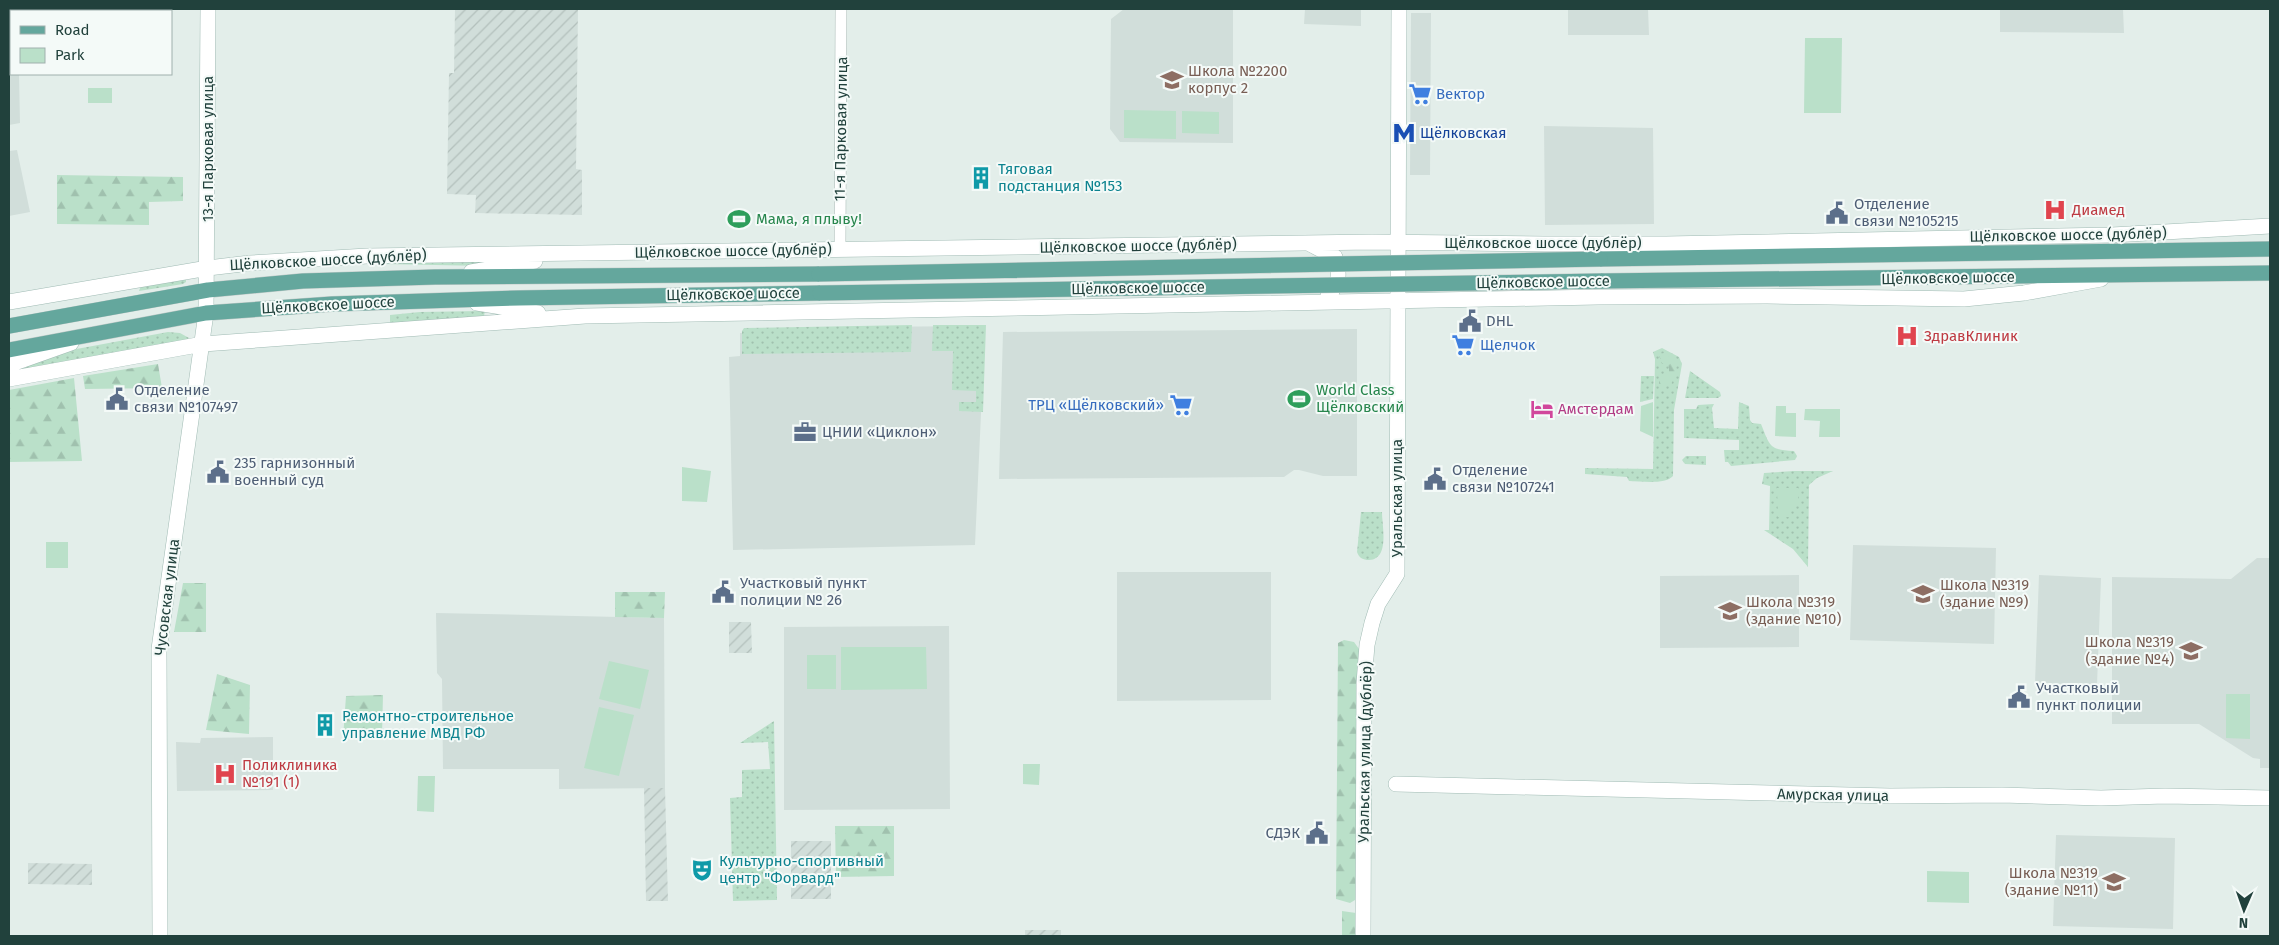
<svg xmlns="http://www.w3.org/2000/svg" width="2279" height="945" viewBox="0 0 2279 945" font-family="'Fira Sans',sans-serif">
<defs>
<pattern id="industrial-furrows" width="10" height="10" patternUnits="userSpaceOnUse" patternTransform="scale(1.25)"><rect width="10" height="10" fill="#d1deda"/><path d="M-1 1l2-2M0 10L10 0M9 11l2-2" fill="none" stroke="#b3c0bc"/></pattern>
<pattern id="grass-dots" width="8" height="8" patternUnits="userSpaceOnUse" patternTransform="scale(1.25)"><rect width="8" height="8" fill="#bae0c9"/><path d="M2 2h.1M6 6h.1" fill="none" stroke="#a0c1ae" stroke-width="1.8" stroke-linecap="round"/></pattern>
<pattern id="forest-firs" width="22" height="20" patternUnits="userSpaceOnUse" patternTransform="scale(1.25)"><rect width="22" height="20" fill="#bae0c9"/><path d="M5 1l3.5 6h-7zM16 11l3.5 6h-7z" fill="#a0c1ae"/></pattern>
</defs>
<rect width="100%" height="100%" fill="#e3eeea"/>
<path fill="#d1deda" d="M 9,9 L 19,9 L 19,11 L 11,11 L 11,74 L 19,74 L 20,123 L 9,125 Z
M 1124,9 L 1233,9 L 1233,143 L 1120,142 L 1110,129 L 1111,19 Z
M 1305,9 L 1361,9 L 1361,26 L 1304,24 Z
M 1568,9 L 1648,9 L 1649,35 L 1568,35 Z
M 2000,9 L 2123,9 L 2124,33 L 2000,32 Z
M 1411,13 L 1431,13 L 1430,175 L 1410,175 Z
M 1544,126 L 1653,128 L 1654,224 L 1545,225 Z
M 17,150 L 30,212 L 9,216 L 9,151 Z
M 985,326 L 975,545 L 733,550 L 729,357 L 740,356 L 740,333 L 851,327 Z
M 1357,329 L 1357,476 L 1323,476 L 1299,470 L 1294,470 L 1284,477 L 999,479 L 1003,332 Z
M 1853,545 L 1996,548 L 1994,644 L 1850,640 Z
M 2257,558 L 2270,558 L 2270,768 L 2260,768 L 2260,759 L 2253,758 L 2199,724 L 2112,724 L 2112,577 L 2231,579 Z
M 1117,572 L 1271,572 L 1271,700 L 1117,701 Z
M 1799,575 L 1799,647 L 1660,648 L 1660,576 Z
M 2039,575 L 2101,578 L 2097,685 L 2035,683 Z
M 436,613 L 664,618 L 665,788 L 559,789 L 559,769 L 443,769 L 442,679 L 437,673 Z
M 949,626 L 950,809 L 784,810 L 784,627 Z
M 273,737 L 273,790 L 177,791 L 176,742 L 200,743 L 201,738 Z
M 2056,835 L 2175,838 L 2173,929 L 2053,926 Z"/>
<path fill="url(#industrial-furrows)" d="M 455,9 L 578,9 L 576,169 L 582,170 L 582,215 L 475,213 L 476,195 L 447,194 L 449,73 L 454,73 Z
M 729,622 L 751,622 L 752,653 L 729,653 Z
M 644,788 L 665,788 L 668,901 L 646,901 Z
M 791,841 L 831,841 L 831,899 L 791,899 Z
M 28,863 L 92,864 L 92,885 L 28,884 Z
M 1025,930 L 1061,930 L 1061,936 L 1025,936 Z"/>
<path fill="url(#grass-dots)" d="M 383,261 L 505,261 L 487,266 L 382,264 Z
M 186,279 L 186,282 L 183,284 L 139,291 L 141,285 Z
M 481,311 L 485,311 L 484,316 L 390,323 L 390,315 L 420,312 Z
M 912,325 L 911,352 L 742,354 L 742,331 L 744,328 Z
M 933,325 L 986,325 L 983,412 L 959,411 L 959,402 L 976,402 L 976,391 L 952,390 L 953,351 L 932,351 Z
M 168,332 L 180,333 L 189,338 L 186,341 L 19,370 L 55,353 Z
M 1662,348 L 1679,357 L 1682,364 L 1674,410 L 1673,476 C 1665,485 1641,481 1629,481 L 1627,477 L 1585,474 L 1585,468 L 1653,469 L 1655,359 L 1653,352 Z
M 1690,371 L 1720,392 L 1721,396 L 1718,398 L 1685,398 Z
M 1641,376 L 1654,376 L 1653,399 L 1640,402 Z
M 1739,402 L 1749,406 L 1750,420 L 1752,423 L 1761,424 C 1770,446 1769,450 1794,451 L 1797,456 L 1795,460 L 1731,466 L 1728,462 L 1725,462 L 1724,450 L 1739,450 L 1739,440 L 1684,438 L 1684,409 L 1696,409 L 1698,405 L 1714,404 L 1712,408 L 1714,428 L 1738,429 Z
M 1686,456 L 1706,456 L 1706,465 L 1685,464 L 1682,460 Z
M 1794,471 L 1833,471 L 1817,478 L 1809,485 L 1808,567 L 1793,549 L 1764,530 L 1769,530 L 1770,486 L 1762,484 L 1764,473 Z
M 1361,512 L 1382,512 C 1382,526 1390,559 1369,560 C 1363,560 1359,558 1357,552 Z
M 774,721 L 777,900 L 733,901 L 730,798 L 742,797 L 742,770 L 770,769 L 768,742 L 740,743 Z"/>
<path fill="url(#forest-firs)" d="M 57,175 L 183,177 L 183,201 L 149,202 L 149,225 L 57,224 Z
M 1663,353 L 1673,359 L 1677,365 L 1671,385 L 1663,387 L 1659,384 L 1659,379 L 1669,374 L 1669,367 L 1662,363 L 1659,356 Z
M 158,364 L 162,388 L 85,389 L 83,376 Z
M 74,378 L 82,461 L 9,462 L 9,390 Z
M 183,583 L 206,583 L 206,632 L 174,632 Z
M 615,592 L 665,592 L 664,618 L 615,617 Z
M 1344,640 L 1354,642 L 1359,649 L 1359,893 L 1355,900 L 1350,903 L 1336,899 L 1338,643 Z
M 217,674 L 250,685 L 249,734 L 206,730 Z
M 383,695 L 382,735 L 343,738 L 346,696 Z
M 835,826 L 894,826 L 894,876 L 836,877 Z
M 1342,911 L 1356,913 L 1358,936 L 1342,936 Z"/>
<path fill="#bae0c9" d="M 1805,38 L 1842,38 L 1841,113 L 1804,113 Z
M 88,88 L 112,88 L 112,103 L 88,103 Z
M 1124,110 L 1176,111 L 1176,139 L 1124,138 Z
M 1182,111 L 1219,112 L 1219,134 L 1182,133 Z
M 1653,402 L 1653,437 L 1640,431 L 1641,406 Z
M 1776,406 L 1786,406 L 1786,413 L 1796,413 L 1796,437 L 1775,436 Z
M 1805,409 L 1840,409 L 1840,437 L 1819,437 L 1820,421 L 1804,420 Z
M 682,467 L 711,471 L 707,502 L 682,501 Z
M 1777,488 L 1798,488 L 1798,504 L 1791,504 L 1791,517 L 1778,517 Z
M 46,542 L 68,542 L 68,568 L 46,568 Z
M 841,647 L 926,647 L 927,689 L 841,690 Z
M 807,655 L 836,655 L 836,689 L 807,689 Z
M 609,661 L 649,670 L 640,709 L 599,699 Z
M 2226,694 L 2250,694 L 2250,739 L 2226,738 Z
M 599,707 L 634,715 L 619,776 L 584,768 Z
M 1023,764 L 1040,764 L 1039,785 L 1023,784 Z
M 418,776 L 435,776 L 434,812 L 417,811 Z
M 1927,871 L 1969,872 L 1969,903 L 1927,902 Z"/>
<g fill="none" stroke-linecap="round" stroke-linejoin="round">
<defs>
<path id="street" d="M 840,250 L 841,9"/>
<path id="secondary" d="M 1310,244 L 1335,257 C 1340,273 1340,284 1328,295
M 471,272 L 535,261
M 9,302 L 208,268 L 250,263 L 367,256 L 1372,242 L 1544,244 L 1666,244 L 2112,235 L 2270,226
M 477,303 L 538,313
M 9,365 L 71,343
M 9,379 L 203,344 L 585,316 L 1598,297 L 1767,296 L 1964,299 L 2024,293 L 2101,279
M 1396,784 L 1890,796 L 2002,795 L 2101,798 L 2165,796 L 2270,798
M 160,936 L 159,649 L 206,313 L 208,9
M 1363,936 L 1364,683 L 1367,645 L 1372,623 L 1378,604 L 1397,574 L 1399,9"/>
<path id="primary" d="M 1600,259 L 2270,249
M 1601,281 L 2270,273
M 9,326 L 208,290 L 303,281 L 435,277 L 819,274
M 9,350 L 206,313 L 332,304 L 519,298 L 820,293"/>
</defs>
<use href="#street" stroke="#a5b7b2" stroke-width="12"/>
<use href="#secondary" stroke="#a0bbb4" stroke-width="16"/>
<use href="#primary" stroke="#c1cac8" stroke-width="16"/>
<use href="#street" stroke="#fff" stroke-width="11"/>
<use href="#secondary" stroke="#fff" stroke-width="15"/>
<use href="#primary" stroke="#64a79d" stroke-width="15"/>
<defs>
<path id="primary-bridge" d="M 819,274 L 1600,259
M 820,293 L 1601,281"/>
</defs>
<use href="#primary-bridge" stroke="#c1cac8" stroke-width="16" stroke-linecap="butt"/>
<use href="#primary-bridge" stroke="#64a79d" stroke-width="15"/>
</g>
<defs>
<symbol id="school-bare" viewBox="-9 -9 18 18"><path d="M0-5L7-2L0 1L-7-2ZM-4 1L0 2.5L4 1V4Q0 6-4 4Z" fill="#8d6e63" stroke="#f4faf8" stroke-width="2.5" paint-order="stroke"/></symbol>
<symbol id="supermarket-bare" viewBox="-9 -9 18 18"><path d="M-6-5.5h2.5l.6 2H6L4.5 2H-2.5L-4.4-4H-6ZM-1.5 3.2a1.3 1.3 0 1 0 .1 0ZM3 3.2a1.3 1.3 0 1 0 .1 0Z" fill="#3f7fe0" stroke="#f4faf8" stroke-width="2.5" paint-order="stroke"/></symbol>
<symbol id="metro-bare" viewBox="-9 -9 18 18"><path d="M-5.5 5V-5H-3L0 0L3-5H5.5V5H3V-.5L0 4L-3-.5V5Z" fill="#1a4fb4" stroke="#f4faf8" stroke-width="2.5" paint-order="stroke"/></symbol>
<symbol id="building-bare" viewBox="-9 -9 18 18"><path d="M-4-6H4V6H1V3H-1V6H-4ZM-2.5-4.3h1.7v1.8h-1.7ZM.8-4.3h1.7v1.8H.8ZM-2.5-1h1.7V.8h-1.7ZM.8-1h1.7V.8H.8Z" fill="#0f9aa8" stroke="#f4faf8" stroke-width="2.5" paint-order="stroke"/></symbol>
<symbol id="hospital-bare" viewBox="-9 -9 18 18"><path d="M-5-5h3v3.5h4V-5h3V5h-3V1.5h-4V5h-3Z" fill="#e0444e" stroke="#f4faf8" stroke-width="2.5" paint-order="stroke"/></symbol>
<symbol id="civic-bare" viewBox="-9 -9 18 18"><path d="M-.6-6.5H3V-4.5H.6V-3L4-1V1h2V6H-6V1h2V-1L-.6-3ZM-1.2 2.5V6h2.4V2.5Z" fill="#5c6f8a" stroke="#f4faf8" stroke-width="2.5" paint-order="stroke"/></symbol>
<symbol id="stadium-bare" viewBox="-9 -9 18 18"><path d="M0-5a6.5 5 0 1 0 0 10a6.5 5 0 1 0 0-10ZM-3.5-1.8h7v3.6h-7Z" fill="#2e9e5b" stroke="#f4faf8" stroke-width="2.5" paint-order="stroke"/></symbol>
<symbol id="hotel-bare" viewBox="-9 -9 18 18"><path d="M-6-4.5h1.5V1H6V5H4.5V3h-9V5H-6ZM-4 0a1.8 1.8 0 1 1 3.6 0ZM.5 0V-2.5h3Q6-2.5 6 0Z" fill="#d1479c" stroke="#f4faf8" stroke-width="2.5" paint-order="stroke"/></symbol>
<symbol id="office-bare" viewBox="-9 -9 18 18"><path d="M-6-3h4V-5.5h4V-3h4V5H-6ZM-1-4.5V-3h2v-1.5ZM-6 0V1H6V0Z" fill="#5c6f8a" stroke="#f4faf8" stroke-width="2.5" paint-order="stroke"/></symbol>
<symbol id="theatre-bare" viewBox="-9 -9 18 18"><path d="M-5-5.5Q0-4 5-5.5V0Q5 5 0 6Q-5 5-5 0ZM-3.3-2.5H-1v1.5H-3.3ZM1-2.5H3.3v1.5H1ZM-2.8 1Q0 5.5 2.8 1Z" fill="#0f9aa8" stroke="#f4faf8" stroke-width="2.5" paint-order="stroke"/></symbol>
</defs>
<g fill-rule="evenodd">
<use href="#school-bare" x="1156" y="64" width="32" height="32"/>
<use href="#supermarket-bare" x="1404" y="78" width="32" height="32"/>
<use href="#metro-bare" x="1388" y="117" width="32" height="32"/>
<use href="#building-bare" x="965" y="162" width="32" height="32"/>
<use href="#hospital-bare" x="2039" y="194" width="32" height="32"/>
<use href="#civic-bare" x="1821" y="197" width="32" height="32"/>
<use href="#stadium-bare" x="723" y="203" width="32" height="32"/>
<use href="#civic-bare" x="1454" y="305" width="32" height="32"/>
<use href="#hospital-bare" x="1891" y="320" width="32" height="32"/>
<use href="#supermarket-bare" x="1447" y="329" width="32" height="32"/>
<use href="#civic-bare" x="101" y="383" width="32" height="32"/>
<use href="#stadium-bare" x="1283" y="383" width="32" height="32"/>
<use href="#supermarket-bare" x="1165" y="389" width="32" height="32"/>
<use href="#hotel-bare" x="1526" y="393" width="32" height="32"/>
<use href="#office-bare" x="789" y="416" width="32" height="32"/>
<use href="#civic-bare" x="202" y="456" width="32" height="32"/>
<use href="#civic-bare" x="1419" y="463" width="32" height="32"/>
<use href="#civic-bare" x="707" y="576" width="32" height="32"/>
<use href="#school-bare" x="1907" y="578" width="32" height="32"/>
<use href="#school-bare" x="1714" y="595" width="32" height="32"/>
<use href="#school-bare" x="2175" y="635" width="32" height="32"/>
<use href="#civic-bare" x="2003" y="681" width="32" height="32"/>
<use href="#building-bare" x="309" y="709" width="32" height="32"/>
<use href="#hospital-bare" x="209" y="758" width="32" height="32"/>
<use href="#civic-bare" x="1301" y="817" width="32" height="32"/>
<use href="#theatre-bare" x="686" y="854" width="32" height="32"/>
<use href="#school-bare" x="2098" y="866" width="32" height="32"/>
</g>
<g text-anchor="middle" stroke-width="4" stroke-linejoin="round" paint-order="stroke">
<g font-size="15" fill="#785e54" stroke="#f4faf8" text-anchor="start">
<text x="1188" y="76">Школа №2200<tspan x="1188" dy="17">корпус 2</tspan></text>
<text x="1940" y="590">Школа №319<tspan x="1940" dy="17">(здание №9)</tspan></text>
<text x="1746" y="607">Школа №319<tspan x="1746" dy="17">(здание №10)</tspan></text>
<text x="2174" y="647" text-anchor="end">Школа №319<tspan x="2174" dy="17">(здание №4)</tspan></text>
<text x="2098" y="878" text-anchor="end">Школа №319<tspan x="2098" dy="17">(здание №11)</tspan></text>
</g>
<g font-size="15" fill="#366cbe" stroke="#f4faf8" text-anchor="start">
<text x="1436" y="99">Вектор</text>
<text x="1480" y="350">Щелчок</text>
<text x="1164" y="410" text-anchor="end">ТРЦ «Щёлковский»</text>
</g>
<g font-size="15" fill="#21413c" stroke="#f4faf8">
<text transform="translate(841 129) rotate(-89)" y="5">11-я Парковая улица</text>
<text transform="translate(208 149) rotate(-90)" y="5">13-я Парковая улица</text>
<text transform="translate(2068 235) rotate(-1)" y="5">Щёлковское шоссе (дублёр)</text>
<text x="1543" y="248">Щёлковское шоссе (дублёр)</text>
<text transform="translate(1138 246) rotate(-1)" y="5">Щёлковское шоссе (дублёр)</text>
<text transform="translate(733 251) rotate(-1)" y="5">Щёлковское шоссе (дублёр)</text>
<text transform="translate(328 260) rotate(-3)" y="5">Щёлковское шоссе (дублёр)</text>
<text transform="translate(1948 278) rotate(-1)" y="5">Щёлковское шоссе</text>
<text transform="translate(1543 282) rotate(-1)" y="5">Щёлковское шоссе</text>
<text transform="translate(1138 288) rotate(-1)" y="5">Щёлковское шоссе</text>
<text transform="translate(733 294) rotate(-1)" y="5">Щёлковское шоссе</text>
<text transform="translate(328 305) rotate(-3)" y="5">Щёлковское шоссе</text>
<text transform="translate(1397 498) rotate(-90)" y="5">Уральская улица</text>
<text transform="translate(167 597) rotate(-83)" y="5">Чусовская улица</text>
<text transform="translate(1365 752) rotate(-89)" y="5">Уральская улица (дублёр)</text>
<text transform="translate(1833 795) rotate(1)" y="5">Амурская улица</text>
</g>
<g font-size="15" fill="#164399" stroke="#f4faf8" text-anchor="start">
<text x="1420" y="138">Щёлковская</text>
</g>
<g font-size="15" fill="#0d838f" stroke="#f4faf8" text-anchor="start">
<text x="998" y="174">Тяговая<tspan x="998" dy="17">подстанция №153</tspan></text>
<text x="342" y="721">Ремонтно-строительное<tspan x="342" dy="17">управление МВД РФ</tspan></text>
<text x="719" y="866">Культурно-спортивный<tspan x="719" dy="17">центр "Форвард"</tspan></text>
</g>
<g font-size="15" fill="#4e5e75" stroke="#f4faf8" text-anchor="start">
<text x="1854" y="209">Отделение<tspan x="1854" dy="17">связи №105215</tspan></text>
<text x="1486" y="326">DHL</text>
<text x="134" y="395">Отделение<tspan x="134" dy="17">связи №107497</tspan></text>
<text x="822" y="437">ЦНИИ «Циклон»</text>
<text x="234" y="468">235 гарнизонный<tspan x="234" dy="17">военный суд</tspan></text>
<text x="1452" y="475">Отделение<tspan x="1452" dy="17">связи №107241</tspan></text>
<text x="740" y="588">Участковый пункт<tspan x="740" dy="17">полиции № 26</tspan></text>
<text x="2036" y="693">Участковый<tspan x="2036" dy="17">пункт полиции</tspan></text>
<text x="1300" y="838" text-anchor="end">СДЭК</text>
</g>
<g font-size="15" fill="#be3a42" stroke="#f4faf8" text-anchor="start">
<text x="2072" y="215">Диамед</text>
<text x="1924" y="341">ЗдравКлиник</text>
<text x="242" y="770">Поликлиника<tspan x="242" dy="17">№191 (1)</tspan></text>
</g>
<g font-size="15" fill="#27864d" stroke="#f4faf8" text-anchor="start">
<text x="756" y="224">Мама, я плыву!</text>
<text x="1316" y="395">World Class<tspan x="1316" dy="17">Щёлковский</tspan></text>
</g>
<g font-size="15" fill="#b23c85" stroke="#f4faf8" text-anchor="start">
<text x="1558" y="414">Амстердам</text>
</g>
</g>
<rect width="2279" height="945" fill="none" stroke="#21413c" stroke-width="20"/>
<rect x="10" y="10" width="162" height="65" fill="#f4faf8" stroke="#a0b0ad"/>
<rect x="20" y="26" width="25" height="8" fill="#64a79d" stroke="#a0b0ad"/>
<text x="55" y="35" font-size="15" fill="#21413c">Road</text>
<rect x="20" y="48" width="25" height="15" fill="#bae0c9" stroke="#a0b0ad"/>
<text x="55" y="60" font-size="15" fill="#21413c">Park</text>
<g transform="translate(2244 910) rotate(182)" stroke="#f4faf8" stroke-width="4" paint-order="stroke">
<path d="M0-4L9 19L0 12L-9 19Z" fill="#21413c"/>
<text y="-8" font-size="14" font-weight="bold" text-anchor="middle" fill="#21413c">N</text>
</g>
</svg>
